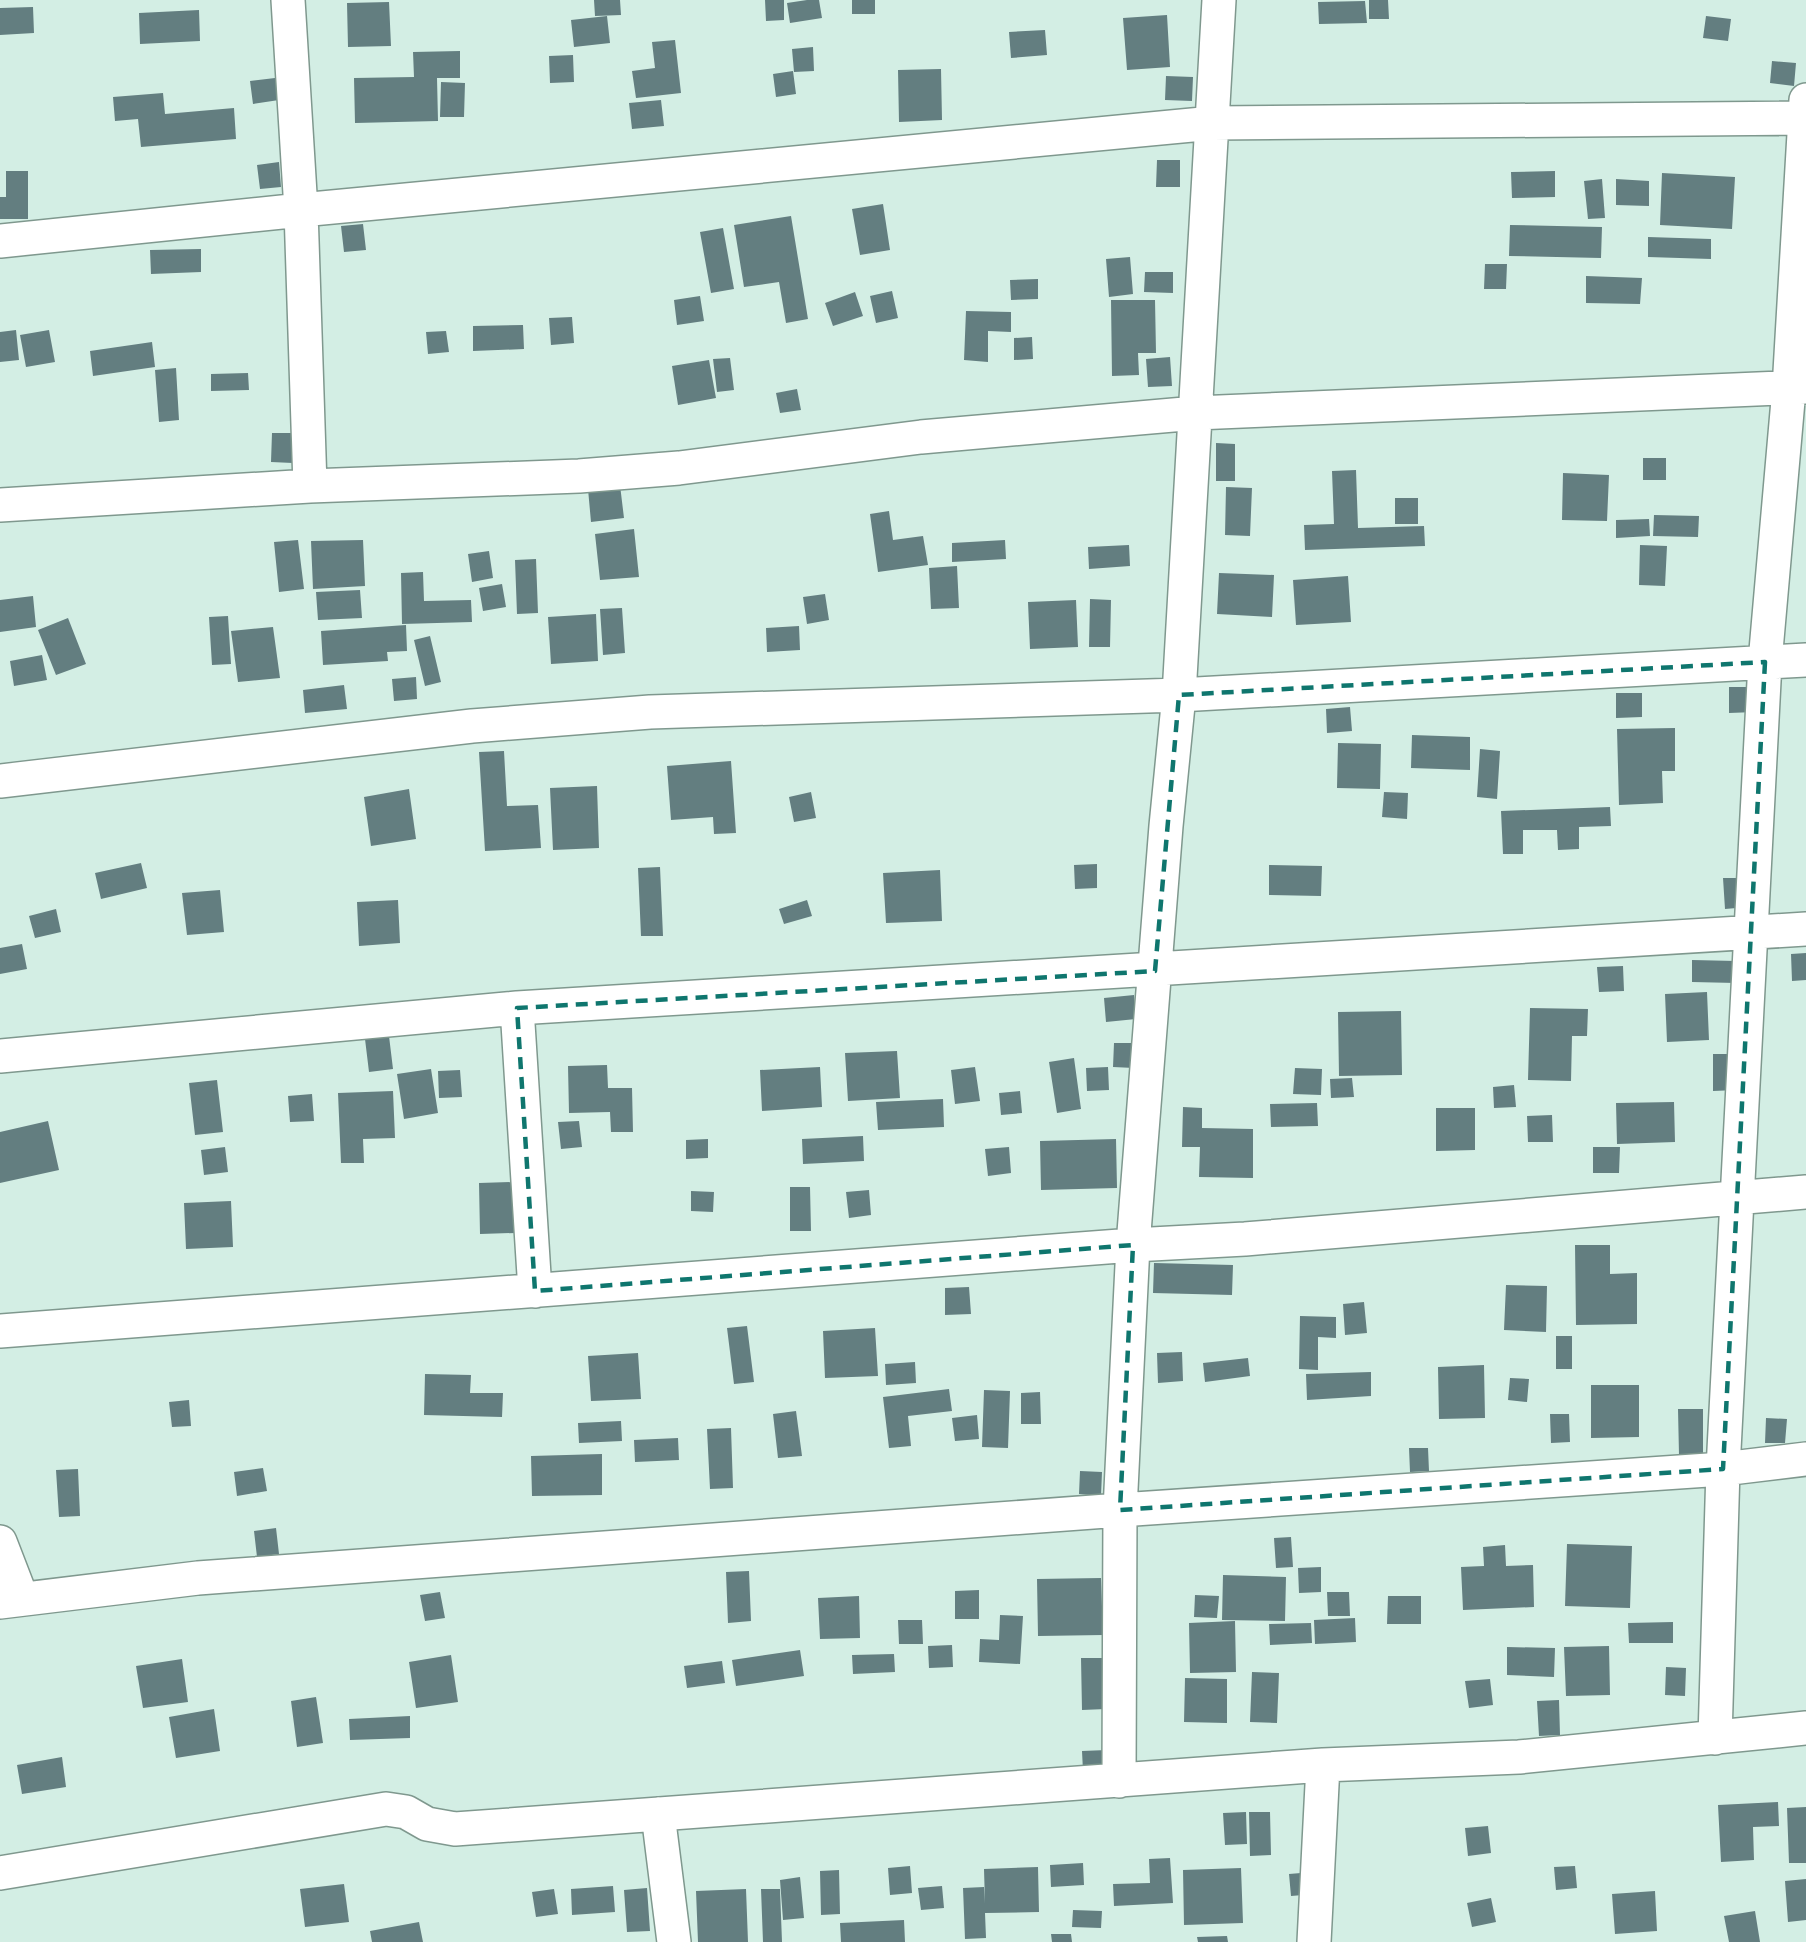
<svg xmlns="http://www.w3.org/2000/svg" width="1806" height="1942" viewBox="0 0 1806 1942" font-family="Montserrat,sans-serif">
<rect width="100%" height="100%" fill="#d3eee4"/>
<path fill="#637e80" d="M 594,0 L 620,0 L 621,15 L 595,16 Z
M 765,0 L 784,0 L 784,20 L 766,21 Z
M 807,0 L 819,0 L 822,18 L 790,23 L 787,3 Z
M 852,0 L 875,0 L 875,14 L 852,14 Z
M 1369,0 L 1388,0 L 1389,19 L 1369,19 Z
M 1365,1 L 1367,23 L 1319,24 L 1318,2 Z
M 389,2 L 391,46 L 348,47 L 347,3 Z
M 33,7 L 34,33 L 0,35 L 0,8 Z
M 199,10 L 200,41 L 140,44 L 139,13 Z
M 1167,15 L 1170,67 L 1127,70 L 1123,18 Z
M 607,16 L 610,43 L 574,47 L 571,20 Z
M 1706,16 L 1731,19 L 1728,41 L 1703,38 Z
M 1045,30 L 1047,55 L 1011,58 L 1009,32 Z
M 675,40 L 681,93 L 636,98 L 632,71 L 655,68 L 652,42 Z
M 813,47 L 814,71 L 794,72 L 792,49 Z
M 460,51 L 460,78 L 437,78 L 438,121 L 355,123 L 354,78 L 414,77 L 413,52 Z
M 573,55 L 574,82 L 550,83 L 549,56 Z
M 1772,61 L 1796,63 L 1794,86 L 1770,83 Z
M 941,69 L 942,120 L 899,122 L 898,70 Z
M 793,71 L 796,94 L 776,97 L 773,74 Z
M 1166,76 L 1193,77 L 1192,101 L 1165,100 Z
M 275,78 L 279,100 L 253,104 L 250,81 Z
M 441,82 L 465,83 L 464,117 L 440,117 Z
M 163,93 L 165,114 L 234,108 L 236,139 L 141,147 L 138,119 L 115,121 L 113,97 Z
M 661,100 L 664,126 L 632,129 L 629,103 Z
M 1157,160 L 1180,160 L 1180,187 L 1156,187 Z
M 279,162 L 281,187 L 260,189 L 257,165 Z
M 6,171 L 28,171 L 28,219 L 0,219 L 0,197 L 6,197 Z
M 1555,171 L 1555,197 L 1512,198 L 1511,172 Z
M 1662,173 L 1735,177 L 1732,229 L 1660,225 Z
M 1602,179 L 1605,218 L 1588,219 L 1584,181 Z
M 1616,179 L 1649,181 L 1649,206 L 1616,205 Z
M 883,204 L 890,250 L 860,255 L 852,209 Z
M 791,216 L 808,319 L 786,323 L 779,282 L 744,287 L 734,225 Z
M 363,224 L 366,250 L 344,252 L 341,226 Z
M 1510,225 L 1602,227 L 1601,258 L 1509,256 Z
M 723,228 L 734,289 L 711,293 L 700,232 Z
M 1648,237 L 1711,239 L 1711,259 L 1648,257 Z
M 201,249 L 201,272 L 151,274 L 150,250 Z
M 1130,257 L 1133,294 L 1109,297 L 1106,259 Z
M 1485,264 L 1507,264 L 1506,289 L 1484,289 Z
M 1145,272 L 1173,272 L 1173,293 L 1144,292 Z
M 1586,276 L 1642,278 L 1640,304 L 1586,303 Z
M 1038,279 L 1038,299 L 1011,300 L 1010,280 Z
M 892,291 L 898,318 L 876,323 L 870,296 Z
M 855,292 L 863,316 L 833,326 L 825,303 Z
M 700,296 L 704,321 L 677,325 L 674,300 Z
M 1111,300 L 1155,300 L 1156,353 L 1138,353 L 1139,375 L 1112,376 Z
M 966,311 L 1011,312 L 1011,332 L 988,331 L 988,362 L 964,360 Z
M 572,317 L 574,343 L 551,345 L 549,318 Z
M 523,325 L 524,349 L 473,351 L 473,326 Z
M 16,330 L 19,360 L 0,362 L 0,332 Z
M 49,330 L 55,362 L 26,367 L 20,335 Z
M 446,331 L 449,352 L 428,354 L 426,332 Z
M 1032,337 L 1033,359 L 1014,360 L 1014,338 Z
M 152,342 L 155,367 L 93,376 L 90,351 Z
M 1170,357 L 1172,386 L 1148,387 L 1146,359 Z
M 730,358 L 734,390 L 717,392 L 713,359 Z
M 709,360 L 716,398 L 678,405 L 672,366 Z
M 176,368 L 179,420 L 159,422 L 155,370 Z
M 248,373 L 249,390 L 211,391 L 211,374 Z
M 797,389 L 801,410 L 780,413 L 776,393 Z
M 272,433 L 294,433 L 293,463 L 271,462 Z
M 1216,443 L 1235,444 L 1235,481 L 1216,481 Z
M 1643,458 L 1666,458 L 1666,480 L 1643,480 Z
M 1356,470 L 1358,528 L 1424,526 L 1425,546 L 1305,550 L 1304,525 L 1334,524 L 1332,471 Z
M 1563,473 L 1609,475 L 1607,521 L 1562,520 Z
M 620,485 L 624,518 L 591,522 L 588,489 Z
M 1226,487 L 1252,488 L 1250,536 L 1225,535 Z
M 1395,498 L 1418,498 L 1418,524 L 1395,524 Z
M 889,511 L 893,540 L 923,536 L 928,565 L 878,572 L 870,514 Z
M 1654,515 L 1699,516 L 1698,537 L 1653,536 Z
M 1649,519 L 1650,536 L 1616,538 L 1616,520 Z
M 634,529 L 639,577 L 600,580 L 595,534 Z
M 298,540 L 304,589 L 279,592 L 274,542 Z
M 363,540 L 365,586 L 313,589 L 311,541 Z
M 1005,540 L 1006,559 L 952,562 L 952,543 Z
M 1129,545 L 1130,566 L 1089,569 L 1088,547 Z
M 1640,545 L 1667,546 L 1665,586 L 1639,585 Z
M 489,551 L 493,578 L 472,582 L 468,554 Z
M 536,559 L 538,613 L 517,614 L 515,560 Z
M 957,566 L 959,608 L 931,609 L 929,568 Z
M 423,572 L 424,601 L 471,600 L 472,622 L 402,624 L 401,573 Z
M 1219,573 L 1274,575 L 1272,617 L 1217,614 Z
M 1348,576 L 1351,622 L 1296,625 L 1293,580 Z
M 502,584 L 506,607 L 483,611 L 479,588 Z
M 360,590 L 362,618 L 318,620 L 316,592 Z
M 825,594 L 829,620 L 807,624 L 803,597 Z
M 33,596 L 36,627 L 0,632 L 0,600 Z
M 1090,599 L 1111,600 L 1110,647 L 1089,647 Z
M 1076,600 L 1078,647 L 1030,649 L 1028,602 Z
M 622,608 L 625,653 L 603,655 L 600,609 Z
M 596,614 L 598,661 L 551,664 L 548,617 Z
M 228,616 L 231,664 L 212,665 L 209,617 Z
M 68,618 L 86,664 L 56,675 L 38,630 Z
M 406,625 L 407,651 L 387,652 L 388,661 L 323,665 L 321,631 Z
M 799,626 L 800,650 L 767,652 L 766,628 Z
M 273,627 L 280,678 L 238,682 L 231,631 Z
M 430,636 L 441,682 L 425,686 L 414,640 Z
M 42,655 L 47,680 L 14,686 L 10,661 Z
M 416,677 L 417,699 L 394,701 L 392,679 Z
M 344,685 L 347,709 L 305,713 L 303,690 Z
M 1729,687 L 1754,687 L 1755,712 L 1729,713 Z
M 1616,693 L 1642,693 L 1642,717 L 1616,718 Z
M 1350,707 L 1352,731 L 1327,733 L 1326,709 Z
M 1675,728 L 1675,771 L 1662,771 L 1663,803 L 1619,805 L 1617,729 Z
M 1412,735 L 1470,737 L 1470,770 L 1411,768 Z
M 1338,743 L 1381,744 L 1380,789 L 1337,788 Z
M 1480,749 L 1500,751 L 1497,799 L 1477,797 Z
M 504,751 L 507,806 L 538,805 L 541,848 L 485,851 L 479,752 Z
M 731,761 L 736,833 L 714,834 L 713,817 L 671,820 L 667,766 Z
M 597,786 L 599,848 L 553,850 L 550,788 Z
M 409,789 L 416,839 L 371,846 L 364,797 Z
M 811,792 L 816,818 L 794,822 L 789,797 Z
M 1384,792 L 1408,793 L 1407,819 L 1382,817 Z
M 1610,807 L 1611,826 L 1579,827 L 1579,849 L 1558,850 L 1557,830 L 1523,830 L 1523,854 L 1503,854 L 1501,811 Z
M 141,863 L 147,888 L 101,899 L 95,873 Z
M 1097,864 L 1097,888 L 1075,889 L 1074,865 Z
M 1269,865 L 1322,866 L 1321,896 L 1269,895 Z
M 660,867 L 663,936 L 641,936 L 638,868 Z
M 940,870 L 942,921 L 886,923 L 883,873 Z
M 1723,878 L 1746,878 L 1748,907 L 1725,909 Z
M 220,890 L 224,932 L 187,935 L 182,893 Z
M 398,900 L 400,943 L 359,946 L 357,902 Z
M 807,900 L 812,916 L 784,924 L 779,909 Z
M 56,909 L 61,932 L 35,938 L 29,916 Z
M 22,944 L 27,969 L 0,974 L 0,948 Z
M 1806,953 L 1806,980 L 1792,981 L 1791,954 Z
M 1692,960 L 1736,961 L 1736,983 L 1692,982 Z
M 1623,966 L 1624,991 L 1599,992 L 1597,967 Z
M 1707,992 L 1709,1040 L 1667,1042 L 1665,994 Z
M 1134,995 L 1136,1019 L 1106,1022 L 1104,998 Z
M 1530,1008 L 1588,1009 L 1587,1036 L 1572,1036 L 1571,1081 L 1528,1080 Z
M 1401,1011 L 1402,1075 L 1339,1076 L 1338,1012 Z
M 389,1036 L 393,1069 L 369,1072 L 365,1039 Z
M 1114,1043 L 1134,1043 L 1134,1068 L 1113,1067 Z
M 897,1051 L 900,1098 L 848,1101 L 845,1053 Z
M 1713,1054 L 1736,1054 L 1737,1090 L 1713,1091 Z
M 1074,1058 L 1081,1109 L 1057,1113 L 1049,1062 Z
M 607,1065 L 608,1088 L 632,1088 L 633,1132 L 611,1132 L 610,1112 L 569,1113 L 568,1066 Z
M 820,1067 L 822,1107 L 762,1111 L 760,1070 Z
M 975,1067 L 980,1101 L 955,1104 L 951,1070 Z
M 1108,1067 L 1109,1090 L 1087,1091 L 1086,1068 Z
M 1295,1068 L 1322,1069 L 1321,1095 L 1293,1094 Z
M 431,1069 L 438,1113 L 404,1119 L 397,1074 Z
M 460,1070 L 462,1097 L 439,1098 L 438,1071 Z
M 1352,1078 L 1354,1097 L 1331,1098 L 1330,1079 Z
M 217,1080 L 223,1132 L 195,1135 L 189,1083 Z
M 1514,1085 L 1516,1107 L 1494,1108 L 1493,1087 Z
M 393,1091 L 395,1138 L 363,1139 L 364,1163 L 341,1163 L 338,1093 Z
M 1020,1091 L 1022,1113 L 1001,1115 L 999,1093 Z
M 312,1094 L 314,1121 L 290,1122 L 288,1096 Z
M 943,1099 L 944,1127 L 878,1130 L 876,1102 Z
M 1674,1102 L 1675,1142 L 1617,1144 L 1616,1103 Z
M 1317,1103 L 1318,1126 L 1271,1127 L 1270,1104 Z
M 1183,1107 L 1202,1108 L 1202,1128 L 1253,1129 L 1253,1178 L 1199,1177 L 1200,1147 L 1182,1147 Z
M 1436,1108 L 1475,1108 L 1475,1150 L 1436,1151 Z
M 1552,1115 L 1553,1142 L 1528,1142 L 1527,1116 Z
M 48,1121 L 59,1170 L 0,1183 L 0,1132 Z
M 579,1121 L 582,1147 L 561,1149 L 558,1122 Z
M 863,1136 L 864,1161 L 803,1164 L 802,1139 Z
M 708,1139 L 708,1158 L 686,1159 L 686,1140 Z
M 1116,1139 L 1117,1188 L 1041,1190 L 1040,1141 Z
M 225,1147 L 228,1172 L 204,1175 L 201,1150 Z
M 1009,1147 L 1011,1173 L 988,1176 L 985,1149 Z
M 1593,1147 L 1620,1147 L 1619,1173 L 1593,1173 Z
M 546,1181 L 547,1232 L 480,1234 L 479,1183 Z
M 790,1187 L 810,1187 L 811,1231 L 790,1231 Z
M 869,1190 L 871,1215 L 849,1218 L 846,1192 Z
M 691,1191 L 714,1192 L 713,1212 L 691,1211 Z
M 231,1201 L 233,1247 L 186,1249 L 184,1203 Z
M 1575,1245 L 1610,1245 L 1610,1274 L 1637,1273 L 1637,1324 L 1576,1325 Z
M 1154,1263 L 1233,1265 L 1232,1295 L 1153,1293 Z
M 1506,1285 L 1547,1286 L 1546,1332 L 1504,1330 Z
M 969,1287 L 971,1314 L 945,1315 L 945,1288 Z
M 1364,1302 L 1367,1333 L 1345,1335 L 1343,1304 Z
M 1300,1316 L 1336,1317 L 1336,1338 L 1318,1337 L 1318,1370 L 1299,1369 Z
M 747,1326 L 754,1382 L 734,1384 L 727,1328 Z
M 875,1328 L 878,1376 L 825,1378 L 823,1331 Z
M 1556,1336 L 1572,1336 L 1572,1369 L 1556,1369 Z
M 1182,1352 L 1183,1381 L 1158,1383 L 1157,1353 Z
M 638,1353 L 641,1399 L 591,1401 L 588,1356 Z
M 1248,1358 L 1250,1376 L 1205,1382 L 1203,1363 Z
M 915,1362 L 916,1383 L 886,1385 L 885,1364 Z
M 1484,1365 L 1485,1418 L 1439,1419 L 1438,1367 Z
M 1371,1372 L 1371,1396 L 1307,1400 L 1306,1374 Z
M 425,1374 L 471,1375 L 470,1393 L 503,1393 L 502,1417 L 424,1415 Z
M 1510,1378 L 1529,1379 L 1527,1402 L 1508,1400 Z
M 1591,1385 L 1639,1385 L 1639,1437 L 1591,1438 Z
M 949,1389 L 952,1411 L 908,1416 L 911,1446 L 889,1448 L 883,1397 Z
M 984,1390 L 1010,1391 L 1008,1448 L 982,1447 Z
M 1040,1392 L 1041,1424 L 1021,1424 L 1021,1393 Z
M 189,1400 L 191,1426 L 172,1427 L 169,1402 Z
M 1678,1409 L 1703,1409 L 1703,1454 L 1679,1455 Z
M 796,1411 L 802,1456 L 778,1458 L 773,1414 Z
M 1550,1414 L 1569,1414 L 1570,1442 L 1551,1443 Z
M 977,1415 L 979,1439 L 955,1441 L 952,1418 Z
M 1766,1418 L 1787,1419 L 1785,1443 L 1765,1443 Z
M 621,1421 L 622,1441 L 579,1443 L 578,1423 Z
M 731,1428 L 733,1488 L 710,1489 L 707,1429 Z
M 678,1438 L 679,1460 L 635,1462 L 634,1440 Z
M 1409,1448 L 1428,1448 L 1429,1471 L 1410,1472 Z
M 602,1454 L 602,1495 L 532,1496 L 531,1456 Z
M 263,1468 L 267,1491 L 237,1496 L 234,1472 Z
M 78,1469 L 80,1516 L 59,1517 L 56,1470 Z
M 1080,1471 L 1102,1472 L 1101,1496 L 1079,1494 Z
M 276,1528 L 279,1554 L 257,1557 L 254,1531 Z
M 1291,1537 L 1293,1567 L 1276,1568 L 1274,1538 Z
M 1567,1544 L 1632,1546 L 1630,1608 L 1565,1606 Z
M 1505,1545 L 1506,1566 L 1533,1565 L 1534,1607 L 1463,1610 L 1461,1567 L 1484,1566 L 1483,1547 Z
M 1321,1567 L 1321,1592 L 1299,1593 L 1298,1568 Z
M 749,1571 L 751,1621 L 728,1623 L 726,1572 Z
M 1223,1575 L 1286,1577 L 1285,1621 L 1222,1620 Z
M 1101,1578 L 1103,1635 L 1038,1636 L 1037,1579 Z
M 979,1590 L 979,1619 L 955,1619 L 955,1591 Z
M 440,1592 L 445,1618 L 425,1621 L 420,1595 Z
M 1327,1592 L 1349,1592 L 1350,1616 L 1328,1616 Z
M 1195,1595 L 1219,1596 L 1217,1618 L 1194,1617 Z
M 859,1596 L 860,1638 L 820,1639 L 818,1598 Z
M 1388,1596 L 1421,1596 L 1421,1624 L 1387,1624 Z
M 1000,1615 L 1023,1616 L 1020,1664 L 979,1662 L 980,1639 L 999,1640 Z
M 1355,1618 L 1356,1642 L 1315,1644 L 1314,1620 Z
M 898,1620 L 922,1620 L 923,1644 L 899,1644 Z
M 1235,1621 L 1236,1672 L 1190,1673 L 1189,1623 Z
M 1673,1622 L 1673,1643 L 1629,1643 L 1628,1623 Z
M 1311,1623 L 1312,1643 L 1270,1645 L 1269,1624 Z
M 952,1645 L 953,1667 L 929,1668 L 928,1646 Z
M 1609,1646 L 1610,1695 L 1566,1696 L 1564,1647 Z
M 1507,1647 L 1555,1648 L 1554,1677 L 1507,1675 Z
M 800,1650 L 804,1676 L 736,1686 L 732,1660 Z
M 894,1654 L 895,1672 L 853,1674 L 852,1655 Z
M 451,1655 L 458,1702 L 416,1708 L 409,1662 Z
M 1081,1658 L 1105,1658 L 1106,1709 L 1082,1710 Z
M 182,1659 L 188,1702 L 143,1708 L 136,1666 Z
M 722,1661 L 725,1683 L 687,1688 L 684,1666 Z
M 1666,1667 L 1686,1668 L 1685,1696 L 1665,1695 Z
M 1252,1672 L 1279,1673 L 1277,1723 L 1250,1722 Z
M 1185,1678 L 1227,1679 L 1227,1723 L 1184,1722 Z
M 1490,1679 L 1493,1705 L 1469,1708 L 1465,1681 Z
M 316,1697 L 323,1743 L 297,1747 L 291,1701 Z
M 1559,1700 L 1560,1735 L 1539,1736 L 1537,1701 Z
M 214,1709 L 220,1751 L 176,1758 L 169,1717 Z
M 410,1716 L 410,1738 L 350,1740 L 349,1719 Z
M 1107,1750 L 1108,1771 L 1083,1771 L 1082,1751 Z
M 62,1757 L 66,1787 L 22,1794 L 17,1765 Z
M 1778,1802 L 1779,1826 L 1753,1827 L 1754,1860 L 1721,1862 L 1718,1805 Z
M 1806,1807 L 1806,1863 L 1789,1863 L 1787,1808 Z
M 1246,1812 L 1247,1844 L 1225,1845 L 1223,1813 Z
M 1249,1812 L 1270,1812 L 1271,1855 L 1250,1856 Z
M 1488,1826 L 1491,1853 L 1468,1856 L 1465,1828 Z
M 1170,1858 L 1173,1903 L 1114,1906 L 1113,1884 L 1150,1883 L 1149,1859 Z
M 1083,1863 L 1084,1885 L 1051,1887 L 1050,1865 Z
M 910,1866 L 912,1893 L 890,1895 L 888,1868 Z
M 1575,1866 L 1577,1888 L 1556,1890 L 1554,1867 Z
M 1038,1867 L 1039,1912 L 985,1913 L 986,1938 L 965,1939 L 963,1888 L 984,1887 L 985,1903 L 984,1869 Z
M 1241,1868 L 1243,1923 L 1184,1925 L 1183,1870 Z
M 839,1870 L 840,1914 L 821,1915 L 820,1871 Z
M 1313,1872 L 1315,1894 L 1291,1896 L 1289,1874 Z
M 800,1877 L 804,1918 L 783,1920 L 780,1880 Z
M 1806,1879 L 1806,1920 L 1788,1922 L 1785,1881 Z
M 344,1884 L 349,1922 L 305,1927 L 300,1889 Z
M 613,1886 L 615,1912 L 572,1915 L 571,1889 Z
M 942,1886 L 944,1908 L 921,1910 L 918,1888 Z
M 647,1888 L 650,1931 L 627,1932 L 624,1890 Z
M 554,1889 L 558,1914 L 536,1917 L 532,1892 Z
M 746,1889 L 748,1942 L 698,1942 L 696,1891 Z
M 761,1889 L 780,1889 L 782,1942 L 763,1942 Z
M 1655,1891 L 1657,1931 L 1615,1934 L 1612,1894 Z
M 1491,1898 L 1496,1922 L 1472,1927 L 1467,1903 Z
M 1073,1910 L 1102,1911 L 1101,1928 L 1072,1927 Z
M 1755,1911 L 1760,1942 L 1729,1942 L 1724,1916 Z
M 904,1920 L 905,1942 L 841,1942 L 840,1923 Z
M 419,1922 L 423,1942 L 372,1942 L 370,1931 Z
M 1051,1934 L 1071,1934 L 1072,1942 L 1052,1942 Z
M 1227,1936 L 1228,1942 L 1198,1942 L 1197,1937 Z"/>
<g fill="none" stroke-linecap="round" stroke-linejoin="round">
<defs>
<path id="minor" d="M 288,0 L 301,210 L 310,486
M 0,241 L 301,210 L 1213,123 L 1806,118
M 0,505 L 310,486 L 579,476 L 679,468 L 921,437 L 1196,413 L 1806,387
M 0,781 L 472,726 L 650,712 L 1179,695 L 1806,660
M 517,1008 L 535,1291
M 0,1056 L 517,1008 L 1806,929
M 0,1331 L 1133,1245 L 1245,1239 L 1806,1192
M 0,1542 L 22,1599
M 0,1602 L 198,1578 L 1120,1510 L 1723,1469 L 1806,1459
M 1715,1738 L 1723,1469 L 1765,662 L 1789,389 L 1806,100
M 1119,1781 L 1120,1510 L 1133,1245 L 1166,826 L 1179,695 L 1219,0
M 658,1814 L 674,1942
M 0,1873 L 386,1809 L 406,1812 L 427,1824 L 455,1829 L 1323,1765 L 1519,1757 L 1806,1728
M 1314,1942 L 1323,1765"/>
</defs>
<use href="#minor" stroke="#7f988e" stroke-width="36"/>
<use href="#minor" stroke="#fff" stroke-width="33"/>
</g>
<path fill="none" stroke="#0f766e" stroke-width="4.5" stroke-dasharray="12 8" stroke-linejoin="round" d="M 1765,662 L 1723,1469 L 1120,1510 L 1133,1245 L 535,1291 L 517,1008 L 1155,971 L 1179,695 Z"/>
</svg>
